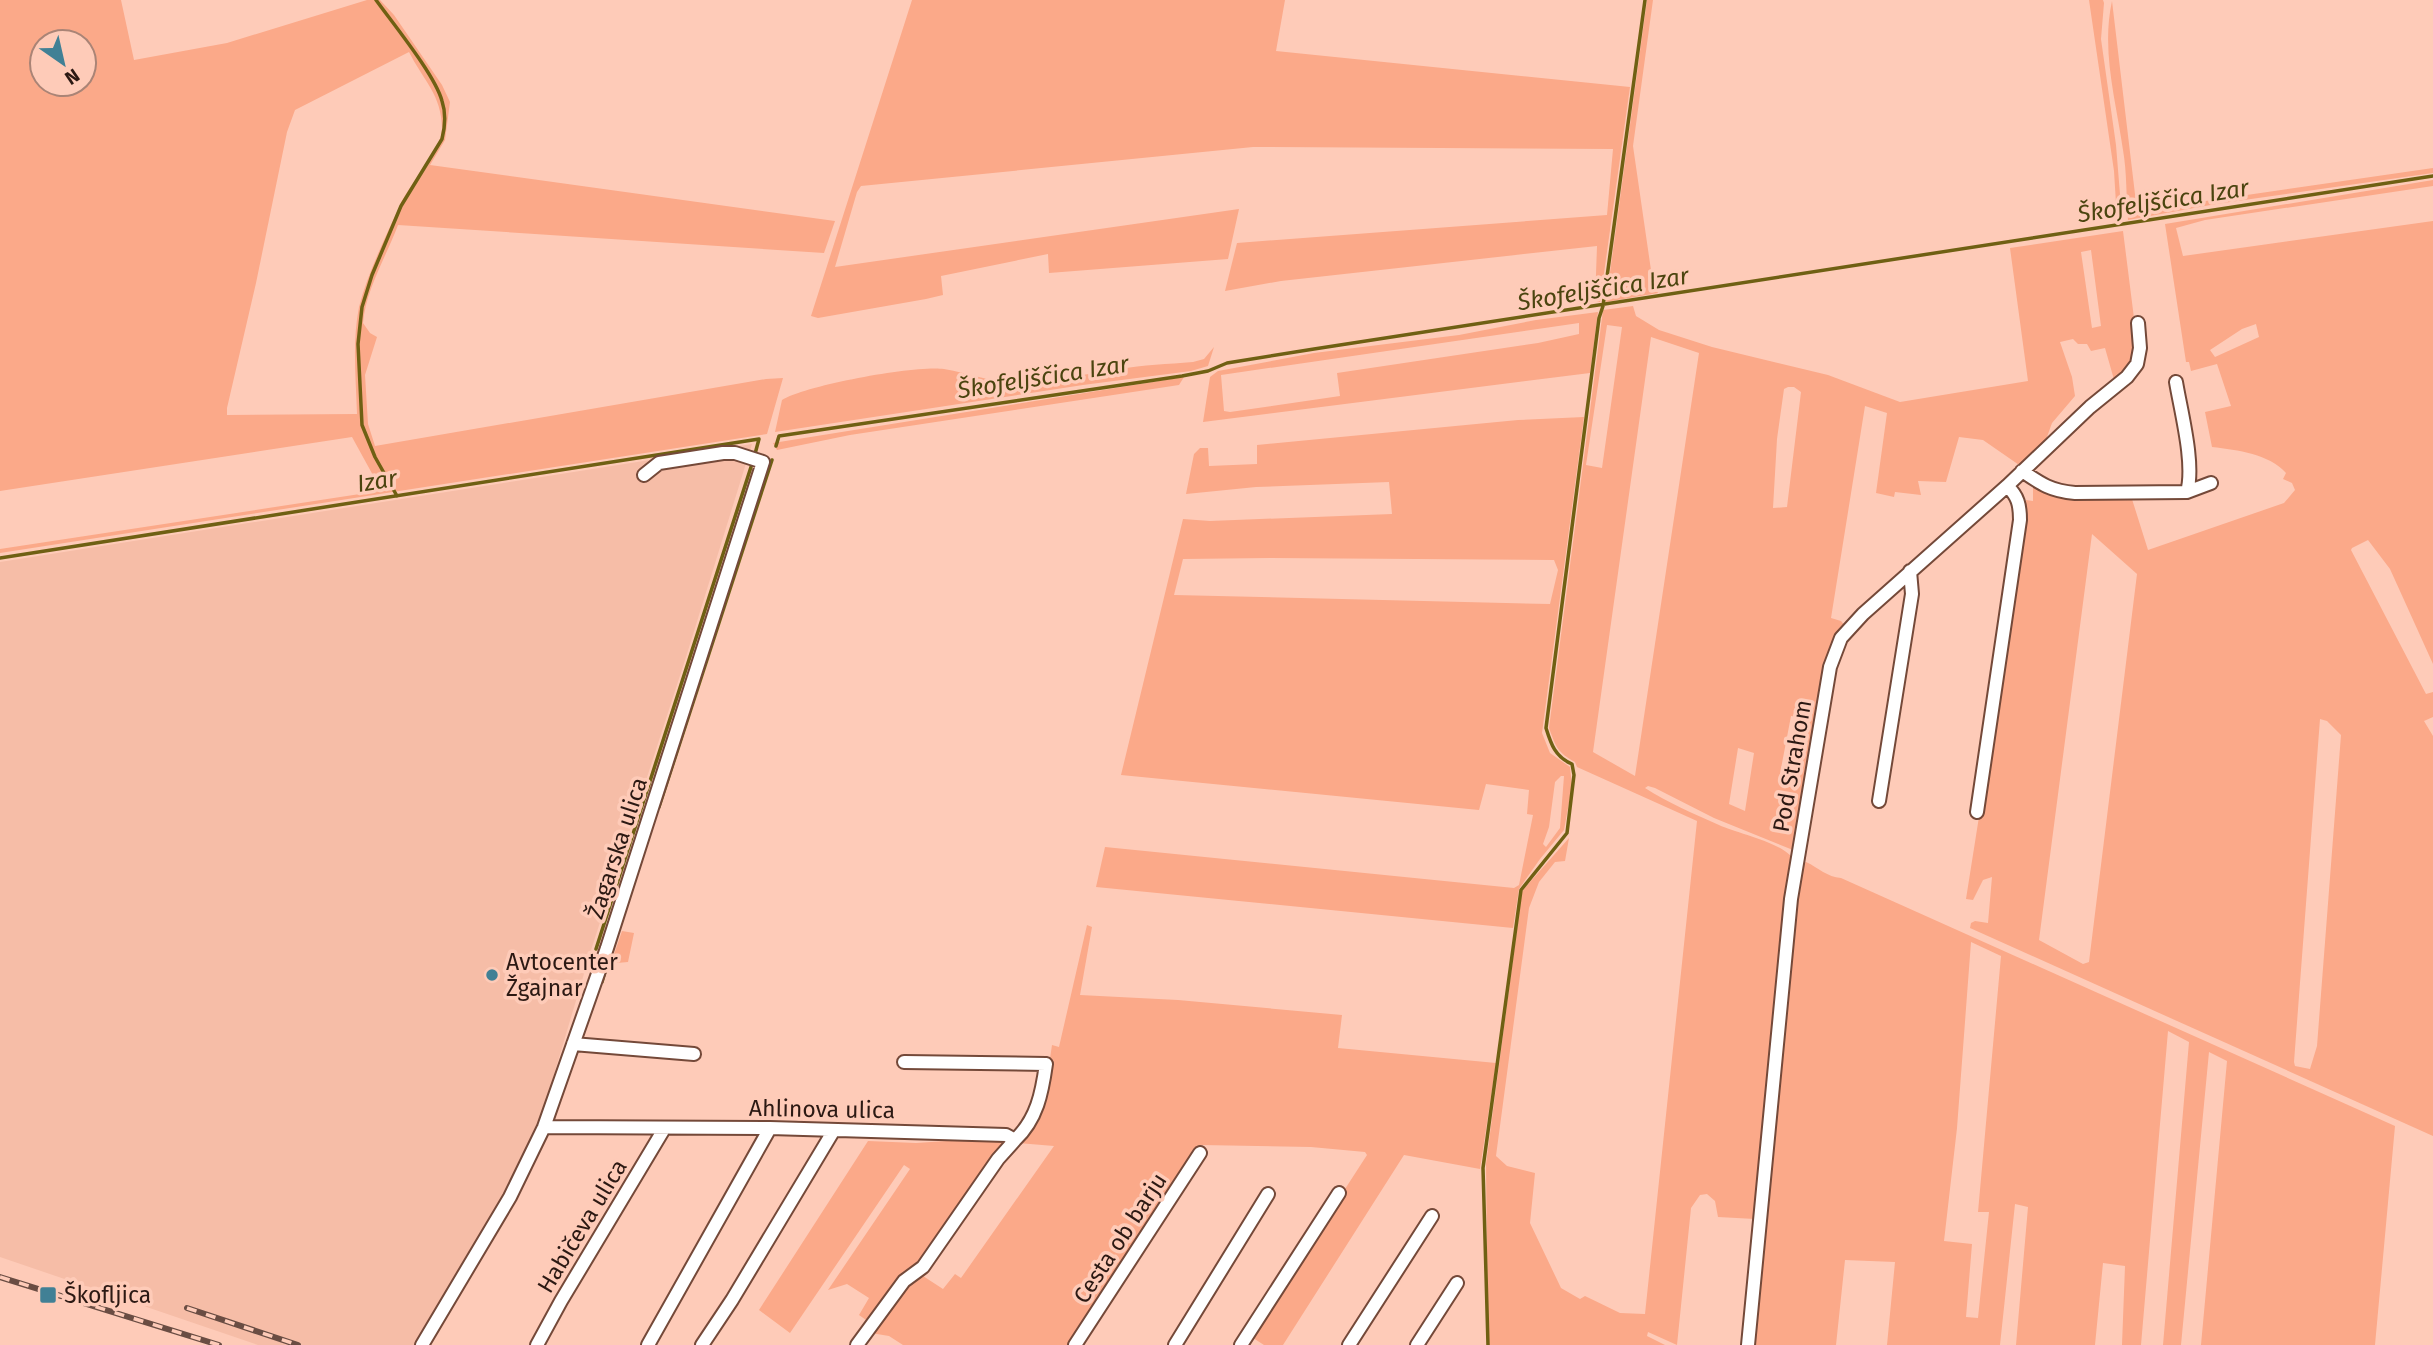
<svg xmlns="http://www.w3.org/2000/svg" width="2433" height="1345" viewBox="0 0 2433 1345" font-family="'Fira Sans',sans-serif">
<rect width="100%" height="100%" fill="#fecbb8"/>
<path fill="#f6bda7" d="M 752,444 L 686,657 L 592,947 L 538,1128 L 516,1176 L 415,1345 L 258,1345 L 0,1257 L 0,562 Z"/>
<path fill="#fba989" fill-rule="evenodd" d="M 0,0 L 121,0 L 134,60 L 227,43 L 367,0 L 380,0 L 394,15 L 442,85 L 450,102 L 445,140 L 430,165 L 835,221 L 824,253 L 398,225 C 386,257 366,289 363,323 L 370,333 L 377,337 L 365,375 L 368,424 L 375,446 L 766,379 L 783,378 L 767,434 L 0,553 L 0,549 L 373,492 L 380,488 L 352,437 L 0,491 ZM 42,42 L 84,42 L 84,84 L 42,84 ZM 409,52 C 423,80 442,95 442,129 C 441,151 411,182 401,203 C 386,236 368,272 359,307 C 352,342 356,379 357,414 L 227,415 L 227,408 L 256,283 L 287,132 L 295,110 Z
M 912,0 L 1285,0 L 1276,51 L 1630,87 L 1600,302 L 1595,302 L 1597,246 L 1281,281 L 1225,291 L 1237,243 L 1607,215 L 1613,149 L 1253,147 L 861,186 L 857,192 L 835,267 L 1239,209 L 1228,259 L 1049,273 L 1048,254 L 941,276 L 943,295 L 926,299 L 818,318 L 811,316 Z
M 1647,0 L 1653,0 L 1633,146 L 1653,284 L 1658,293 L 1606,302 Z
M 2089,0 L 2103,0 L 2104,3 L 2101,39 L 2116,145 L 2122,219 L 2117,220 L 2114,171 Z
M 2112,1 L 2137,211 L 2433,168 L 2433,173 L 2216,204 L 2128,220 C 2126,196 2127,173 2123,150 C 2116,100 2101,51 2112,1 Z
M 2433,180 L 2433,186 L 2205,220 L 2176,228 L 2183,256 L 2433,221 L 2433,664 L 2390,569 L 2368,540 L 2352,548 L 2351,550 L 2426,694 L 2433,692 L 2433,717 L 2424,721 L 2433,736 L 2433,1136 L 1970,928 L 1971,923 L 1975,921 L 1988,923 L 1992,877 L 1983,880 L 1973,900 L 1966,899 L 2021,551 L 2026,500 L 2033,501 L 2033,484 L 2059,497 L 2131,496 L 2148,550 L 2284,503 L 2295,490 L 2292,483 L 2283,479 L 2286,473 C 2269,454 2238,450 2212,447 L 2205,412 L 2231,406 L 2217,364 L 2191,371 L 2189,362 L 2186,362 L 2165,224 ZM 2256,324 L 2259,337 L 2215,357 L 2210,350 L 2242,329 ZM 2092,534 L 2137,574 L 2089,962 L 2083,964 L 2039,940 ZM 2320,719 L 2327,721 L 2341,735 L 2317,1046 L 2310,1069 L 2295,1066 L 2294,1062 Z
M 2123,231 L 2135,326 L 2134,364 L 2115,383 L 2105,348 L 2091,351 L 2087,344 L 2078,344 L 2073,339 L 2060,342 L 2072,377 L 2075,396 L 2052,423 L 2043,448 L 2022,467 L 1983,440 L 1959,437 L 1946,482 L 1918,481 L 1921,495 L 1895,492 L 1894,497 L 1876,493 L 1887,413 L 1865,406 L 1831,618 L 1841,621 L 1846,627 L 1833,644 L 1795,849 L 1793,850 L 1714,818 L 1655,788 L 1648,786 L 1645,788 C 1667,802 1694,814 1719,825 C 1736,833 1784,843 1793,859 L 1755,1219 L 1718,1217 L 1715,1201 L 1707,1194 L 1700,1195 L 1691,1208 L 1677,1345 L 1648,1332 L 1647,1336 L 1665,1345 L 1488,1345 L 1486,1164 L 1522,891 L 1569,838 L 1565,861 L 1555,862 L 1539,882 L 1529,908 L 1496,1156 L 1507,1166 L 1535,1173 L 1530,1223 L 1561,1288 L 1580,1299 L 1585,1296 L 1620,1313 L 1645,1314 L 1697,821 L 1577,767 L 1575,762 C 1557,752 1556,747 1549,728 L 1603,310 L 1633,306 L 1636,316 L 1659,330 L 1712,347 L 1828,375 L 1900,402 L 2028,381 L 2010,248 ZM 2091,250 L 2101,326 L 2092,328 L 2081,252 ZM 1607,325 L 1622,327 L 1602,468 L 1586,465 ZM 1651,337 L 1699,353 L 1635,776 L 1593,752 ZM 1788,387 L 1794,387 L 1801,392 L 1787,507 L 1773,508 L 1777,439 L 1784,389 ZM 1791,716 L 1805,718 L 1792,782 L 1779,779 ZM 1738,748 L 1754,753 L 1745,811 L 1729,804 Z
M 1598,312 L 1590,373 L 1203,422 L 1210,377 L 1218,371 L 1314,353 L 1459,335 L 1536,320 ZM 1579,323 L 1579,334 L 1538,343 L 1337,373 L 1340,396 L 1230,412 L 1224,411 L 1221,375 Z
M 1214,347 L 1208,366 L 1191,371 L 1083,385 L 775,432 L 782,400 C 806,385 916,365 944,369 C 969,373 993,383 1018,383 C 1051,382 1085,374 1119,369 C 1143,365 1168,364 1193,362 L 1204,359 Z
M 1184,377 L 1179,385 L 850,435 L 777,450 L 773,443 Z
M 1584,417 L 1542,733 L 1550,753 L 1570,767 L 1572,786 L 1564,830 L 1540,859 L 1519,889 L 1513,928 L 1096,887 L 1105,847 L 1514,888 L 1519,885 L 1533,815 L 1527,814 L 1529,790 L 1486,784 L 1479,810 L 1121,775 L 1183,519 L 1210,521 L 1392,514 L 1389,482 L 1256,487 L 1186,494 L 1194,454 L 1200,448 L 1208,448 L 1209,466 L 1257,464 L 1257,445 L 1518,420 ZM 1270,558 L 1554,560 L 1558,570 L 1550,604 L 1174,595 L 1183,559 ZM 1561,776 L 1564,776 L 1560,828 L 1546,847 L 1543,844 L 1549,827 L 1555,782 Z
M 1806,862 C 1819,868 1827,877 1841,878 L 2395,1126 L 2375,1345 L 2201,1345 L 2227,1061 L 2209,1052 L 2181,1345 L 2163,1345 L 2189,1042 L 2168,1031 L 2141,1345 L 2122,1345 L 2125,1266 L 2103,1263 L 2095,1345 L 2016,1345 L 2028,1207 L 2015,1204 L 2000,1345 L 1887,1345 L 1895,1262 L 1845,1260 L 1836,1345 L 1751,1345 L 1787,963 L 1802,864 ZM 1971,942 L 2001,956 L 1978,1212 L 1989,1212 L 1978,1318 L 1966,1317 L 1972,1244 L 1944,1241 L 1957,1128 Z
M 1087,925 L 1092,927 L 1080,995 L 1178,1000 L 1342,1015 L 1338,1048 L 1496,1063 L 1480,1169 L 1404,1155 L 1283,1345 L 1264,1345 L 1250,1336 L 1367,1155 L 1365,1152 L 1311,1147 L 1201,1145 L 1072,1345 L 903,1345 L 889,1336 L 871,1333 L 908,1283 L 923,1276 L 943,1289 L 955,1274 L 961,1278 L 1054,1146 L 1018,1143 L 1047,1079 L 1052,1045 L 1059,1047 Z
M 622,931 L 634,933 L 628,962 L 617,963 L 612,960 Z
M 992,1138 L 1004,1140 L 1006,1143 L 997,1151 L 912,1272 L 869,1322 L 859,1315 L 869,1298 L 847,1284 L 828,1290 L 910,1169 L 904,1165 L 790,1333 L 759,1310 L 868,1141 L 916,1143 Z"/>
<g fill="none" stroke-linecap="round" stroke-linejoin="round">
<path stroke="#6f6013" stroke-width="3.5" d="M 376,0 C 394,25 435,75 442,101 C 446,113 445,127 442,139 L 401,206 L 372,275 L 362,307 L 358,344 L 362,425 L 375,457 L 397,496
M 776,446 L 779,436 L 1182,376 L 1208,371 L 1227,363 L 1314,349 L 2433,176
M 0,558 L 759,439 L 755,454
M 659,807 L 772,460
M 596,949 L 751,467
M 602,982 L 606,968
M 1488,1345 L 1483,1168 L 1521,890 L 1567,833 L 1574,775 L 1572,764 C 1555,757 1551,744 1546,728 L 1599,318 L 1603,306 L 1645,0"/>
<defs>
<path id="minor" d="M 2176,382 C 2181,412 2195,464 2187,492
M 2022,471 C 2041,484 2051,491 2075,493 L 2187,492 L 2211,483
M 1879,801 L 1912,594 L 1910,571
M 1977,812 L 2020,520 C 2020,505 2018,496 2007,486
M 573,1044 L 694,1054
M 544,1127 L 770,1128 L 1006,1135 L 1015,1140 C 1037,1119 1042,1093 1046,1064 L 904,1062
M 422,1345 L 510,1197 L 544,1127 L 607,948 L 763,462 L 735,453 L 723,453 L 659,463 L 644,475
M 537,1345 L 561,1301 L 664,1129
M 648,1345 L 770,1128
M 702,1345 L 732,1300 L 834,1130
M 857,1345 L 904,1281 L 923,1267 L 998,1159 L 1015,1140
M 1075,1345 L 1200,1153
M 1175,1345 L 1268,1194
M 1241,1345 L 1339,1193
M 1349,1345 L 1432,1216
M 1417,1345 L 1457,1283
M 1748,1345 L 1791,899 L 1830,667 L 1841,638 L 1863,614 L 2007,486 L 2090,407 L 2127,377 L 2137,364 L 2140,348 L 2138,323"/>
</defs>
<use href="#minor" stroke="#744939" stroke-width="16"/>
<use href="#minor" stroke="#fff" stroke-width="12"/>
<defs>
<path id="rail" d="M 0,1277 L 219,1345
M 187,1308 L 298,1345"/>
</defs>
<use href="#rail" stroke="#6a4d43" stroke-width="6"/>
<use href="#rail" stroke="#fecbb8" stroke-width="3.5" stroke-dasharray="10" stroke-linecap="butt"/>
</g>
<g fill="#418095" stroke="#fecbb8" stroke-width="2.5">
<circle cx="492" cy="975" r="7"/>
<rect x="39" y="1286" width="18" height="18" rx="3.5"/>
</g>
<g text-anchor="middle" stroke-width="7" stroke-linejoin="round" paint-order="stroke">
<g font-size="23" fill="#2c1913" stroke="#fecbb8">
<text transform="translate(1792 766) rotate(-80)" y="8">Pod Strahom</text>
<text transform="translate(617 848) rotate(-72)" y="8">Žagarska ulica</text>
<text transform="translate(822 1109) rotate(1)" y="8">Ahlinova ulica</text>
<text transform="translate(582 1226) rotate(-59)" y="8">Habičeva ulica</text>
<text transform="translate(1120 1238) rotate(-57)" y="8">Cesta ob barju</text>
</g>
<g font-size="23" fill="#2c1913" stroke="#fecbb8" text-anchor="start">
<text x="506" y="970">Avtocenter<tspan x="506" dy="26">Žgajnar</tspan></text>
<text x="64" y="1303">Škofljica</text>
</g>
<g font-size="24" font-style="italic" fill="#4b440f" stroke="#fecbb8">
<text transform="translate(2163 201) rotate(-9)" y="8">Škofeljščica Izar</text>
<text transform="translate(1603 289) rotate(-9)" y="8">Škofeljščica Izar</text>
<text transform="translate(1043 377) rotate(-9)" y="8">Škofeljščica Izar</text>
<text transform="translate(377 481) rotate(-9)" y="8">Izar</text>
</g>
</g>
<g transform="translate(63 63) rotate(146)"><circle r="33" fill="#fecbb8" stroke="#aa8476" stroke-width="2"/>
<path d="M0-5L12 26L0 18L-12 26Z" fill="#418095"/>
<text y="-10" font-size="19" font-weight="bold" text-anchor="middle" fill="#2c1913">N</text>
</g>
</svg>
